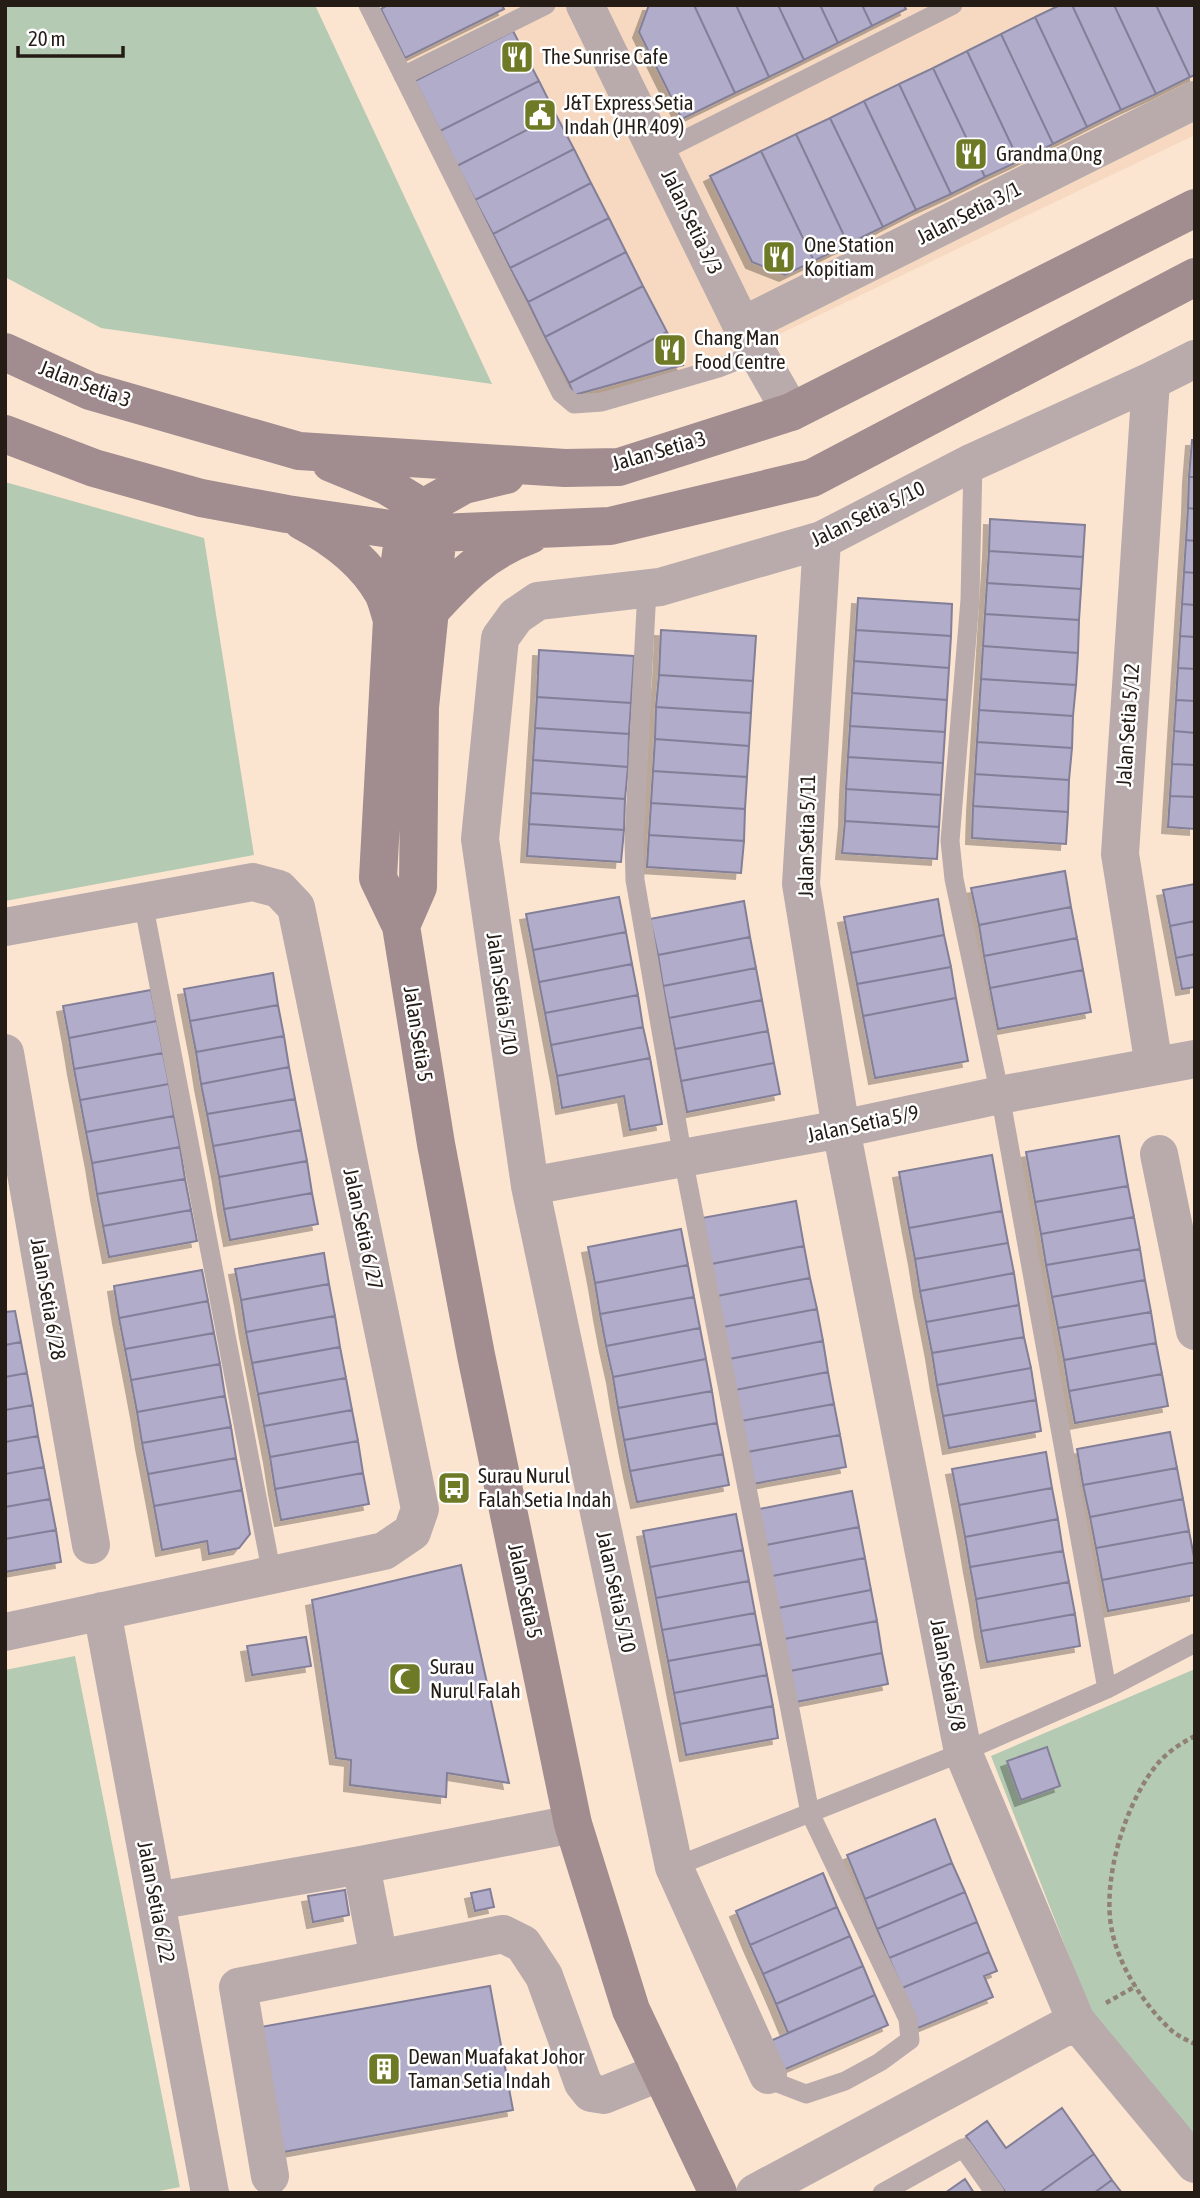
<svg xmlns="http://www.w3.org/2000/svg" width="1200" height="2198" viewBox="0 0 1200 2198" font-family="'Asap Condensed',sans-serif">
<defs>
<filter id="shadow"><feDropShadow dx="-6" dy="6" stdDeviation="0" flood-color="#0004"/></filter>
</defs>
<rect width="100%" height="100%" fill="#fce5d0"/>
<path fill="#f6d9c0" d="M 377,5 L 1195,5 L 1195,135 L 738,354 L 602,396 L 577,396 L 567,388 Z"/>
<path fill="#b4cab3" d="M 5,5 L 315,5 L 492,384 L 101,328 L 5,277 Z
M 5,482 L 204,538 L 254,855 L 5,901 Z
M 75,1656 L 180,2187 L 149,2193 L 5,2193 L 5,1670 Z
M 1195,1669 L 1195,2139 L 1091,2012 L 991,1756 Z"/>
<path fill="#b0acc9" stroke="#837f98" stroke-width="2" filter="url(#shadow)" d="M 388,5 L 502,5 L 504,9 L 405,58 L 381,9 Z
M 649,5 L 694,5 L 735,93 L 682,119 L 639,32 Z
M 694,5 L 736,5 L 769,77 L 735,93 Z
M 736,5 L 778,5 L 804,60 L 769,77 Z
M 778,5 L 820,5 L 838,43 L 804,60 Z
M 820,5 L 862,5 L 872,26 L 838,43 Z
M 862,5 L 904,5 L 906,9 L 872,26 Z
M 1060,5 L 1072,5 L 1121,110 L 1087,127 L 1035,17 Z
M 1072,5 L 1114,5 L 1156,94 L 1121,110 Z
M 1114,5 L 1156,5 L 1190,77 L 1156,94 Z
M 1156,5 L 1195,5 L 1195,75 L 1190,77 Z
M 1035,17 L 1087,127 L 1053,144 L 1001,34 Z
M 513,31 L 539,81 L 440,131 L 415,81 Z
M 1001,34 L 1053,144 L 1019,161 L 967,51 Z
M 967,51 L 1019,161 L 985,177 L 933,68 Z
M 933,68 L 985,177 L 951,194 L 899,84 Z
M 539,81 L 556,115 L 457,166 L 440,131 Z
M 899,84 L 951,194 L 916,210 L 864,101 Z
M 864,101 L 916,210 L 883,227 L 830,118 Z
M 556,115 L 574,149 L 475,200 L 457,166 Z
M 830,118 L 883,227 L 848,244 L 796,134 Z
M 796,134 L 848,244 L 814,261 L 761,151 Z
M 574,149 L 591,183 L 493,234 L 475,200 Z
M 761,151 L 814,261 L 785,275 L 752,262 L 710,176 Z
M 591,183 L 609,218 L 510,268 L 493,234 Z
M 609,218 L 626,252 L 528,302 L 510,268 Z
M 626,252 L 643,286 L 545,337 L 528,302 Z
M 643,286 L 667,332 L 569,383 L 545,337 Z
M 667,332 L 683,365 L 574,395 L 569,383 Z
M 1192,440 L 1195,440 L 1195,477 L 1189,477 Z
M 1189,477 L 1195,477 L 1195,509 L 1188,508 Z
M 1188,508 L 1195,509 L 1195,541 L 1186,540 Z
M 990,519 L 1085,525 L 1083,557 L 989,551 Z
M 1186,540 L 1195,541 L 1195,573 L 1184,572 Z
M 989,551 L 1083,557 L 1081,589 L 987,583 Z
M 1184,572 L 1195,573 L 1195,605 L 1182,604 Z
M 987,583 L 1081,589 L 1079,620 L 985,614 Z
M 858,598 L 952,604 L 951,636 L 856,630 Z
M 1182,604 L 1195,605 L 1195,637 L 1180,636 Z
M 985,614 L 1079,620 L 1078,653 L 983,646 Z
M 661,630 L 756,636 L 753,681 L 659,675 Z
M 856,630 L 951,636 L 949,668 L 854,661 Z
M 1180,636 L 1195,637 L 1195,669 L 1178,668 Z
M 983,646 L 1078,653 L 1076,685 L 981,679 Z
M 539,650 L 634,656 L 631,703 L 537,697 Z
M 854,661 L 949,668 L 947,700 L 852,693 Z
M 1178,668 L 1195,669 L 1195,701 L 1176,700 Z
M 659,675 L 753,681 L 751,713 L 656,707 Z
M 981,679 L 1076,685 L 1073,716 L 979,710 Z
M 852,693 L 947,700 L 945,732 L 850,726 Z
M 537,697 L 631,703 L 629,734 L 535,728 Z
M 1176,700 L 1195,701 L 1195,733 L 1174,731 Z
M 656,707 L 751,713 L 749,746 L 655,739 Z
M 979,710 L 1073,716 L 1072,748 L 977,742 Z
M 850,726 L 945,732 L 943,763 L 848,757 Z
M 535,728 L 629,734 L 628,767 L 533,760 Z
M 1174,731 L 1195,733 L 1195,765 L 1172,764 Z
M 655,739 L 749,746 L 747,777 L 653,771 Z
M 977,742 L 1072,748 L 1069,780 L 975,774 Z
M 848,757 L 943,763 L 941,795 L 846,789 Z
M 533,760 L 628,767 L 625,799 L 531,793 Z
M 1172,764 L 1195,765 L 1195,797 L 1170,796 Z
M 653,771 L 747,777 L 745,809 L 651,803 Z
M 975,774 L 1069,780 L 1068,812 L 973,806 Z
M 846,789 L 941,795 L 939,827 L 845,821 Z
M 531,793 L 625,799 L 624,830 L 529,824 Z
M 1170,796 L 1195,797 L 1195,829 L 1168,827 Z
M 651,803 L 745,809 L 744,841 L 649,835 Z
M 973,806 L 1068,812 L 1066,844 L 972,838 Z
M 845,821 L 939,827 L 937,859 L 842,853 Z
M 529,824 L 624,830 L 621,862 L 527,856 Z
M 649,835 L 744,841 L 741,873 L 647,867 Z
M 1065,871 L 1071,907 L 979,925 L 971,888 Z
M 1195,884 L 1195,921 L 1170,926 L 1163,890 Z
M 619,897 L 626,932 L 533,950 L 526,914 Z
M 938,899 L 944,935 L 851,953 L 844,917 Z
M 744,901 L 750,937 L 658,955 L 650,919 Z
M 1071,907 L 1077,938 L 984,956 L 979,925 Z
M 1195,921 L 1195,954 L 1176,958 L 1170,926 Z
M 626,932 L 632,964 L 539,982 L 533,950 Z
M 944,935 L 951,967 L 857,984 L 851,953 Z
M 750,937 L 756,968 L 663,986 L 658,955 Z
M 1077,938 L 1083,970 L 990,988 L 984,956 Z
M 1195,954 L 1195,987 L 1182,989 L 1176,958 Z
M 632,964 L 638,995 L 545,1013 L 539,982 Z
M 951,967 L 956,998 L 863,1016 L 857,984 Z
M 756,968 L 762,1000 L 669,1018 L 663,986 Z
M 1083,970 L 1091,1012 L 998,1029 L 990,988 Z
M 273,973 L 278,1005 L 190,1021 L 184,989 Z
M 151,990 L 157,1021 L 69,1038 L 63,1006 Z
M 638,995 L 643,1027 L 551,1045 L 545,1013 Z
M 956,998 L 968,1061 L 875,1078 L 863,1016 Z
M 762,1000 L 768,1031 L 675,1049 L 669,1018 Z
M 278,1005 L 284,1036 L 196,1052 L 190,1021 Z
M 157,1021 L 163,1053 L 74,1069 L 69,1038 Z
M 643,1027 L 650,1058 L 557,1076 L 551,1045 Z
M 768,1031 L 774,1063 L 681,1081 L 675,1049 Z
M 284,1036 L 289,1067 L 201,1084 L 196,1052 Z
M 163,1053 L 169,1084 L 80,1100 L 74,1069 Z
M 650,1058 L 662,1124 L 630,1130 L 624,1096 L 562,1108 L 557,1076 Z
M 774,1063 L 780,1094 L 687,1112 L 681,1081 Z
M 289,1067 L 295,1099 L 207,1114 L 201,1084 Z
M 169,1084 L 174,1116 L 86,1132 L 80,1100 Z
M 295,1099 L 301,1130 L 213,1146 L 207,1114 Z
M 174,1116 L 180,1147 L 92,1163 L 86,1132 Z
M 301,1130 L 307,1161 L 219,1177 L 213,1146 Z
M 1119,1136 L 1128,1186 L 1035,1202 L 1026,1152 Z
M 180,1147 L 185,1179 L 97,1194 L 92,1163 Z
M 992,1155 L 1002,1211 L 909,1228 L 899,1172 Z
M 307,1161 L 312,1193 L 224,1209 L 219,1177 Z
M 185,1179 L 191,1210 L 103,1226 L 97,1194 Z
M 1128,1186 L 1134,1217 L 1041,1234 L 1035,1202 Z
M 312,1193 L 318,1224 L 230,1240 L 224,1209 Z
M 796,1201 L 804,1246 L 711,1264 L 702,1218 Z
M 191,1210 L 197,1241 L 109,1257 L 103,1226 Z
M 1002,1211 L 1008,1243 L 915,1259 L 909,1228 Z
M 1134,1217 L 1140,1249 L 1046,1265 L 1041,1234 Z
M 681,1229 L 688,1265 L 595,1283 L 588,1247 Z
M 1008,1243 L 1014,1273 L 920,1291 L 915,1259 Z
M 804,1246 L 810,1278 L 717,1296 L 711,1264 Z
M 1140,1249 L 1145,1280 L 1052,1297 L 1046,1265 Z
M 324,1253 L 329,1284 L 241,1300 L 235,1269 Z
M 688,1265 L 694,1297 L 600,1314 L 595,1283 Z
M 202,1270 L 208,1301 L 119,1318 L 114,1286 Z
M 1014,1273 L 1019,1305 L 926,1322 L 920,1291 Z
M 810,1278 L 817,1309 L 723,1327 L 717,1296 Z
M 1145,1280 L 1151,1312 L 1058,1328 L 1052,1297 Z
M 329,1284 L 335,1316 L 246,1332 L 241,1300 Z
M 694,1297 L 700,1328 L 606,1346 L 600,1314 Z
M 208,1301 L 214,1333 L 125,1349 L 119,1318 Z
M 1019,1305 L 1024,1337 L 932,1353 L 926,1322 Z
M 817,1309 L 823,1341 L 729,1359 L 723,1327 Z
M 15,1311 L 21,1342 L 5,1345 L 5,1312 Z
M 1151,1312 L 1156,1343 L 1064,1360 L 1058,1328 Z
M 335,1316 L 340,1347 L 252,1363 L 246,1332 Z
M 700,1328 L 706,1359 L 613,1377 L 606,1346 Z
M 214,1333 L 220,1364 L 131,1380 L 125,1349 Z
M 1024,1337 L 1031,1368 L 937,1385 L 932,1353 Z
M 823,1341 L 828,1372 L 735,1390 L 729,1359 Z
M 21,1342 L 27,1373 L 5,1377 L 5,1345 Z
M 1156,1343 L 1162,1374 L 1069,1391 L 1064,1360 Z
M 340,1347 L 346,1378 L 258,1394 L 252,1363 Z
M 706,1359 L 712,1391 L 618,1408 L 613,1377 Z
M 220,1364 L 225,1396 L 137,1412 L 131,1380 Z
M 1031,1368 L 1036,1400 L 943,1416 L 937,1385 Z
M 828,1372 L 834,1404 L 741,1421 L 735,1390 Z
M 27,1373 L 33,1405 L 5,1410 L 5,1377 Z
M 1162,1374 L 1168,1406 L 1075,1423 L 1069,1391 Z
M 346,1378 L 352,1410 L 264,1426 L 258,1394 Z
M 712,1391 L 717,1423 L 624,1440 L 618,1408 Z
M 225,1396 L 231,1427 L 142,1443 L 137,1412 Z
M 1036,1400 L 1041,1431 L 949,1448 L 943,1416 Z
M 834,1404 L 840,1435 L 747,1452 L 741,1421 Z
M 33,1405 L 38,1436 L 5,1442 L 5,1410 Z
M 352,1410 L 358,1441 L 270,1457 L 264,1426 Z
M 717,1423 L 723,1454 L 630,1471 L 624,1440 Z
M 231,1427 L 236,1458 L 148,1474 L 142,1443 Z
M 1170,1432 L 1177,1468 L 1083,1485 L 1077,1449 Z
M 840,1435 L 846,1467 L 753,1484 L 747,1452 Z
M 38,1436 L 44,1467 L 5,1474 L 5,1442 Z
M 358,1441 L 363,1473 L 275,1489 L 270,1457 Z
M 1046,1452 L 1052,1488 L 959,1505 L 952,1469 Z
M 723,1454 L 729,1485 L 637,1502 L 630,1471 Z
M 236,1458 L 242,1490 L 154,1506 L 148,1474 Z
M 44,1467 L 50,1499 L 5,1507 L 5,1474 Z
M 1177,1468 L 1183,1499 L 1090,1517 L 1083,1485 Z
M 363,1473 L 369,1504 L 281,1520 L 275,1489 Z
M 1052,1488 L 1058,1519 L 965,1537 L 959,1505 Z
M 242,1490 L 250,1534 L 239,1548 L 209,1554 L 207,1541 L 162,1550 L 154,1506 Z
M 852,1491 L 859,1527 L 766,1545 L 759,1509 Z
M 50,1499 L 56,1530 L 5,1539 L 5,1507 Z
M 1183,1499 L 1189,1531 L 1096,1548 L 1090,1517 Z
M 736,1514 L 743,1550 L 650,1567 L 643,1531 Z
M 1058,1519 L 1063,1551 L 970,1567 L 965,1537 Z
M 859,1527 L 865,1558 L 772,1576 L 766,1545 Z
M 56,1530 L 61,1562 L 5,1572 L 5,1539 Z
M 1189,1531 L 1195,1562 L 1102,1580 L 1096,1548 Z
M 743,1550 L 749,1581 L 656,1598 L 650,1567 Z
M 1063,1551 L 1069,1582 L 976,1599 L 970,1567 Z
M 865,1558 L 871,1590 L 778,1608 L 772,1576 Z
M 1195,1562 L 1195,1595 L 1108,1611 L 1102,1580 Z
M 461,1565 L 509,1783 L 447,1773 L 446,1797 L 350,1785 L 351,1760 L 336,1758 L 312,1600 Z
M 749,1581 L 755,1613 L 662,1630 L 656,1598 Z
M 1069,1582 L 1075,1614 L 981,1631 L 976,1599 Z
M 871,1590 L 877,1621 L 784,1639 L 778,1608 Z
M 755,1613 L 761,1644 L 668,1661 L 662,1630 Z
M 1075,1614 L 1080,1646 L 987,1662 L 981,1631 Z
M 877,1621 L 882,1653 L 790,1671 L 784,1639 Z
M 306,1637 L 311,1666 L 252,1675 L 247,1646 Z
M 761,1644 L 767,1675 L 674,1693 L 668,1661 Z
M 882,1653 L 888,1684 L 796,1702 L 790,1671 Z
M 767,1675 L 773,1706 L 680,1724 L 674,1693 Z
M 773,1706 L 778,1738 L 686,1755 L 680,1724 Z
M 1047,1747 L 1060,1786 L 1021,1800 L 1007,1761 Z
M 935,1819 L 952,1863 L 865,1899 L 847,1855 Z
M 952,1863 L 965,1892 L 877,1929 L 865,1899 Z
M 823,1873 L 837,1907 L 750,1945 L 736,1911 Z
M 490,1889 L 494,1907 L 475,1911 L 471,1893 Z
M 345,1890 L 349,1915 L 313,1922 L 308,1896 Z
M 965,1892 L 977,1922 L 889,1958 L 877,1929 Z
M 837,1907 L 850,1936 L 763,1974 L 750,1945 Z
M 977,1922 L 989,1952 L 902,1988 L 889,1958 Z
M 850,1936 L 863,1966 L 776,2004 L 763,1974 Z
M 989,1952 L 997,1971 L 984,1976 L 993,1997 L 918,2028 L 902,1988 Z
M 863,1966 L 875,1995 L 788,2033 L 776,2004 Z
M 490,1986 L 513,2110 L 278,2153 L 255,2028 Z
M 875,1995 L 888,2025 L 781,2071 L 768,2042 Z
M 1062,2108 L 1094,2154 L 1039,2193 L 1006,2193 L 966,2136 L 987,2121 L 1006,2148 Z
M 1094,2154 L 1112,2180 L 1094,2193 L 1039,2193 Z
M 965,2179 L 974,2193 L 945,2193 Z
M 1112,2180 L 1122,2193 L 1094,2193 Z"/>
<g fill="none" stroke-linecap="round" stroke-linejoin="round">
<path stroke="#918173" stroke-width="4.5" stroke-dasharray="5 3.5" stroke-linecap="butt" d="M 1195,1736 C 1183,1742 1169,1751 1160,1761 C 1126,1799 1101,1880 1112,1931 C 1119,1967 1145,2006 1172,2031 C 1178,2036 1187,2040 1195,2044
M 1106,2003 L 1136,1986"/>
<path stroke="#b9abac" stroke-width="19" d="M 368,5 L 561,393 L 574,404 L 602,402 L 719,368 L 757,353
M 403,76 L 546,5
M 658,153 L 953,5
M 973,462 L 970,600 L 950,841 L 954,879 L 1000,1095 L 1107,1689
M 647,589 L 634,839 L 635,880 L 683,1158 L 810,1813 L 908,2019 L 910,2040 L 880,2062 L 845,2081 L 806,2094 L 780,2084 L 768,2075
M 143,902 L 272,1575
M 674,1867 L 963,1752 L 1107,1689 L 1195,1643
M 882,2193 L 963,2148 L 995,2193"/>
<path stroke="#b9abac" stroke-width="38" d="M 585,5 L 742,326 L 791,412
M 742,326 L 1195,100
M 1151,381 L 1120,854 L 1154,1066
M 822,540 L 801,884 L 841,1129 L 963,1752 L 1076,2021 L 1195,2164
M 5,927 L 253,882 L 279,889 L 296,907 L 420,1509 L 412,1532 L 384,1551 L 5,1632
M 5,1053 L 91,1545
M 1159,1154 L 1195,1331
M 530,1186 L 841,1129 L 1000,1095 L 1195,1059
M 102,1611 L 210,2193
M 361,1865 L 379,1959
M 156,1901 L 361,1865 L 573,1824
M 768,2075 L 674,1867 L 530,1186 L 480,839 L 500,638 L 516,616 L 538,601 L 660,587 L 822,540 L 973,462 L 1151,381 L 1195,359
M 270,2176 L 238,1987 L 503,1934 L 523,1944 L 544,1976 L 583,2083 L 591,2093 L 604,2095 L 661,2072
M 755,2193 L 1076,2021"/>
<path stroke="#a18c8f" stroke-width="38" d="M 5,352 L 90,391 L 299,451 L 565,468 L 619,467 L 791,412 L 1195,208
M 5,434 L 94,468 L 201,498 L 287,514 L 404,531 L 438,533 L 610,526 L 812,478 L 1195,277
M 331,463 L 387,486 L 423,508 L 436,530
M 302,521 C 334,538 365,561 383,593 C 387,601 389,611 392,620
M 404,531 L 392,620 L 378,878 L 401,926 L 436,1144 L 476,1355 L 573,1824 L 631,2010 L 718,2193
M 404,531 L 423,508 L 464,485 L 506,475
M 429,612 C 461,577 484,552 530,535
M 401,926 L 418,887 L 420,707 L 438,533"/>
</g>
<defs>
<symbol id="restaurant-square" viewBox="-11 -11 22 22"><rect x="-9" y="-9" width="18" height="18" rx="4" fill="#6e7a26" stroke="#fff"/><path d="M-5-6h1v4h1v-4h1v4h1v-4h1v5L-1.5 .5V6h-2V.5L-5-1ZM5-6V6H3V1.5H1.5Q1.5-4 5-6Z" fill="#fff"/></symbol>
<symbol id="civic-square" viewBox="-11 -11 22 22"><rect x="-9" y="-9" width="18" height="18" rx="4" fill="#6e7a26" stroke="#fff"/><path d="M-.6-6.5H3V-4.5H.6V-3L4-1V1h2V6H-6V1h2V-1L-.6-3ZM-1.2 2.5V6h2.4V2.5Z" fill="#fff"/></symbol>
<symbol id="bus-square" viewBox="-11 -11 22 22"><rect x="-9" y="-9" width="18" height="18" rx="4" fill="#6e7a26" stroke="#fff"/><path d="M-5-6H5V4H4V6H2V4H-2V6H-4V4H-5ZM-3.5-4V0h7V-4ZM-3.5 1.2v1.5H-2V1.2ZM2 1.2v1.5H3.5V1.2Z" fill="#fff"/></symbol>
<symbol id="mosque-square" viewBox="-11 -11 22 22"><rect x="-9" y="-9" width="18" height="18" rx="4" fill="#6e7a26" stroke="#fff"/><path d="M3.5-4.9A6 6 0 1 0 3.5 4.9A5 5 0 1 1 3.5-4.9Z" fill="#fff"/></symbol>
<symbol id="building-square" viewBox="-11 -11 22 22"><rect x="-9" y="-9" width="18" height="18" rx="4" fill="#6e7a26" stroke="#fff"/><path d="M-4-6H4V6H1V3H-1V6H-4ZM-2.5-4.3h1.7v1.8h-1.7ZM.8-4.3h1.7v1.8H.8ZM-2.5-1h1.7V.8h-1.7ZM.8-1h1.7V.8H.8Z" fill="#fff"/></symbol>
</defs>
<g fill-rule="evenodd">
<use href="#restaurant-square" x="498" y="38" width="38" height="38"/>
<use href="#civic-square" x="521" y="96" width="38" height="38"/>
<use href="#restaurant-square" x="952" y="135" width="38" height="38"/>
<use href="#restaurant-square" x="760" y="238" width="38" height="38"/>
<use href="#restaurant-square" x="651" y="331" width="38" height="38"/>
<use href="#bus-square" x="435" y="1469" width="38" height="38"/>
<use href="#mosque-square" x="386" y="1660" width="38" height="38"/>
<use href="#building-square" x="365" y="2050" width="38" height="38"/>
</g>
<g text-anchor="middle" stroke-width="5" stroke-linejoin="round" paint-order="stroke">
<g font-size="21" fill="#241c15" stroke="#fff" text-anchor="start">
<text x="542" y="64">The Sunrise Cafe</text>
<text x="564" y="110">J&amp;T Express Setia<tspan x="564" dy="24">Indah (JHR 409)</tspan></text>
<text x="996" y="161">Grandma Ong</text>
<text x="804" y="252">One Station<tspan x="804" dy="24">Kopitiam</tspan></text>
<text x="694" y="345">Chang Man<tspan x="694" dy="24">Food Centre</tspan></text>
<text x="478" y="1483">Surau Nurul<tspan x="478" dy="24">Falah Setia Indah</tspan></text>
<text x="430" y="1674">Surau<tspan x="430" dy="24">Nurul Falah</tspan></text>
<text x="408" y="2064">Dewan Muafakat Johor<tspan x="408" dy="24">Taman Setia Indah</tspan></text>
</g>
<g font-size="21" fill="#241c15" stroke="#fff">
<text transform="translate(969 213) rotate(-27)" y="7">Jalan Setia 3/1</text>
<text transform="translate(692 222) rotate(64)" y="7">Jalan Setia 3/3</text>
<text transform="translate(85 384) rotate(21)" y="7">Jalan Setia 3</text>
<text transform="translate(659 451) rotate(-16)" y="7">Jalan Setia 3</text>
<text transform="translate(868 514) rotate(-26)" y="7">Jalan Setia 5/10</text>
<text transform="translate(1128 725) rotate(-86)" y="7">Jalan Setia 5/12</text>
<text transform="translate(807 836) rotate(-89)" y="7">Jalan Setia 5/11</text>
<text transform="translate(502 994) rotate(82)" y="7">Jalan Setia 5/10</text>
<text transform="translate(418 1034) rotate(81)" y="7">Jalan Setia 5</text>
<text transform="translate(863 1124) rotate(-12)" y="7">Jalan Setia 5/9</text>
<text transform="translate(363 1229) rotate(78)" y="7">Jalan Setia 6/27</text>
<text transform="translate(48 1299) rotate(80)" y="7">Jalan Setia 6/28</text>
<text transform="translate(525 1591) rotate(78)" y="7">Jalan Setia 5</text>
<text transform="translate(616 1592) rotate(78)" y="7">Jalan Setia 5/10</text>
<text transform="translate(948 1675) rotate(79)" y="7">Jalan Setia 5/8</text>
<text transform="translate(156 1902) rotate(79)" y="7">Jalan Setia 6/22</text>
</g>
</g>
<rect width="1200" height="2198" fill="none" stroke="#241c15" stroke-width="14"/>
<path d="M18 46v10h105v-10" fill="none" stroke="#241c15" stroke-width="3.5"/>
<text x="28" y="46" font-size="21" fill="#241c15" stroke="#ffffff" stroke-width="5" paint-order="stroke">20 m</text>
</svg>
